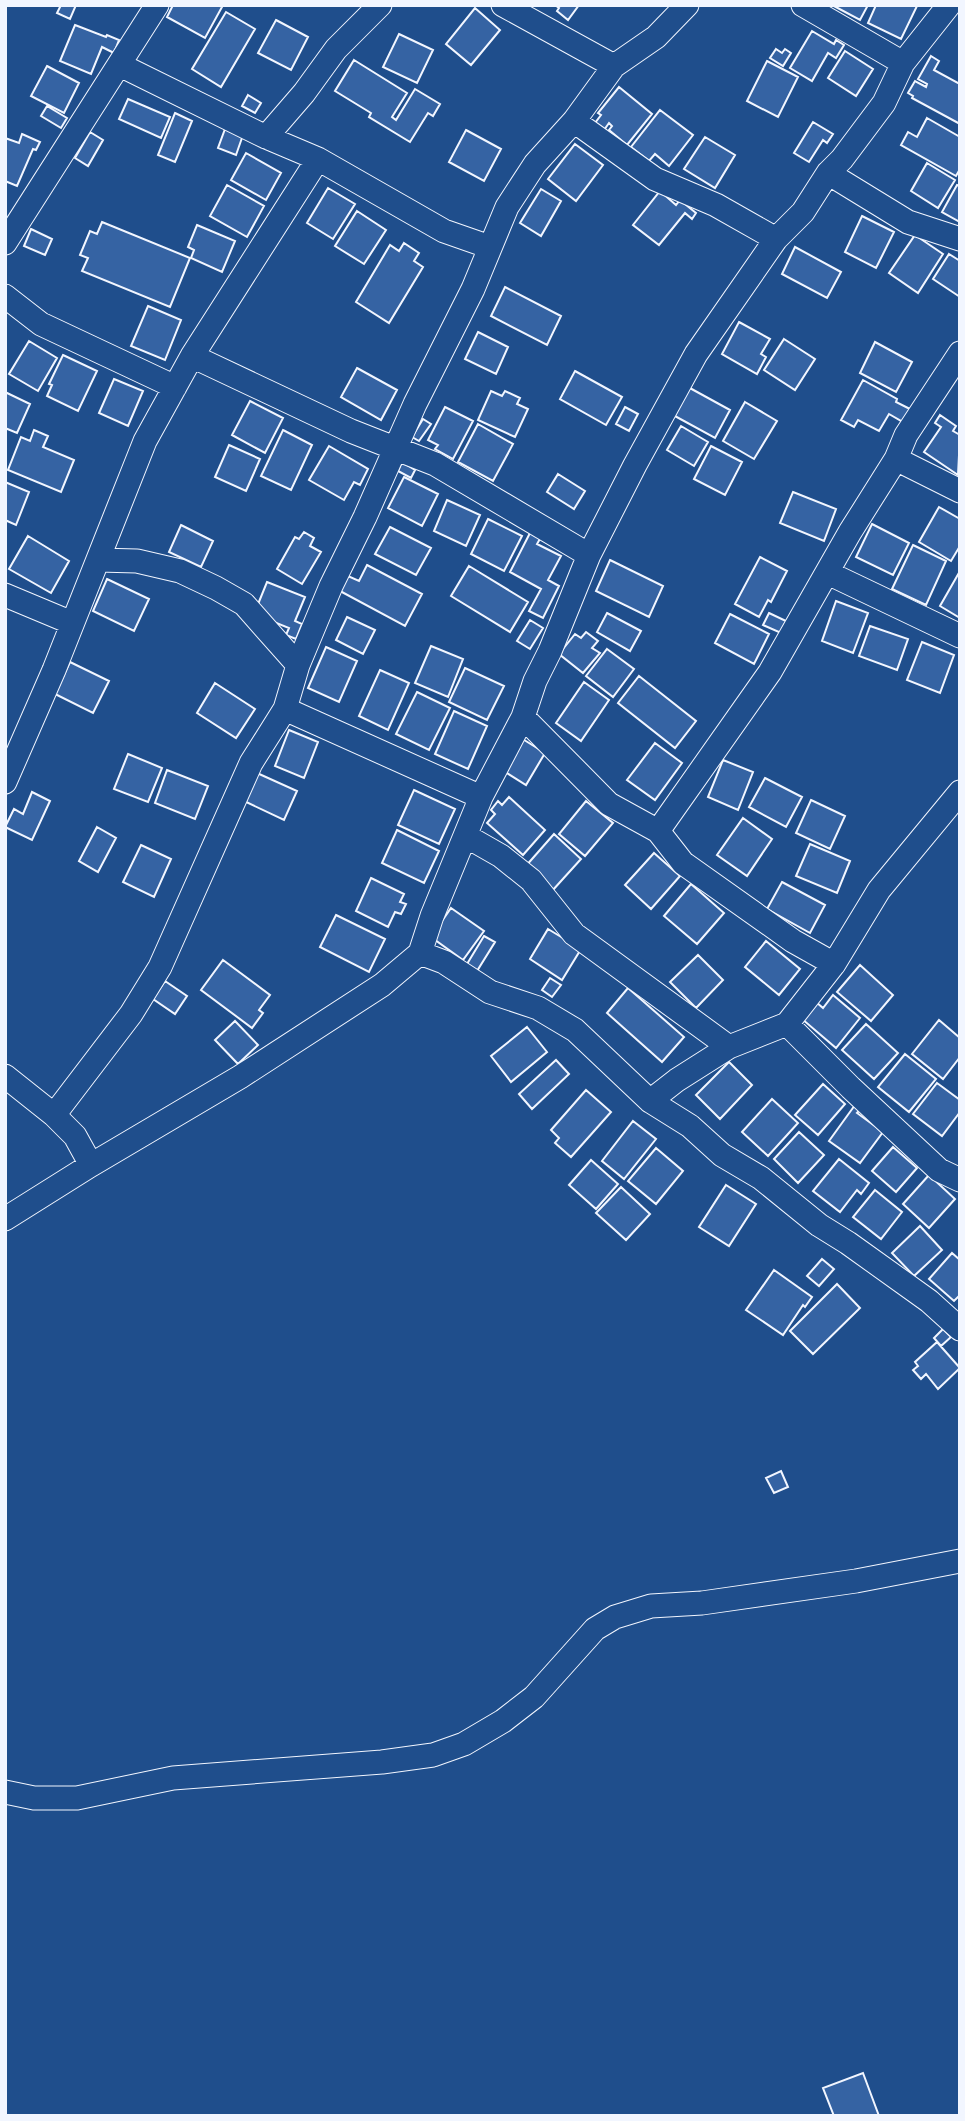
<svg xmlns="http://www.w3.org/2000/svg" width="965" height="2121" viewBox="0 0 965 2121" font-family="'Fira Sans',sans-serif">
<rect width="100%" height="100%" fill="#1f4e8c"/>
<path fill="#3563a3" stroke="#f2f6ff" stroke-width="2" d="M 61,5 L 76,5 L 70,19 L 57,13 Z
M 173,5 L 218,5 L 222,7 L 205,38 L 167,17 Z
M 555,5 L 579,5 L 568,20 L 557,11 L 559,8 Z
M 832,5 L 868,5 L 860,20 Z
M 876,5 L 917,6 L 901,39 L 868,23 Z
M 475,8 L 500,30 L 471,65 L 446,44 Z
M 226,12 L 255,29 L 221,87 L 192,69 Z
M 276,20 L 308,37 L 291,70 L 258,53 Z
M 75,25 L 106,37 L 107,35 L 119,40 L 114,53 L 102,47 L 91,74 L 60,61 Z
M 812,31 L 834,44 L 836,40 L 844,45 L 836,58 L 828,53 L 812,81 L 790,68 Z
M 399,34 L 433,50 L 417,83 L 383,67 Z
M 776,49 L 782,53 L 785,49 L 791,53 L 783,66 L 770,58 Z
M 845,51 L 873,69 L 856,96 L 828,78 Z
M 931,56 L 939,61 L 934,70 L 960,84 L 960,124 L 912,98 L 913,96 L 908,93 L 915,81 L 926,87 L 927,84 L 918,79 Z
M 354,60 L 407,93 L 392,117 L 396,120 L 415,89 L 440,104 L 433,116 L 428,113 L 410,142 L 369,117 L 371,113 L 335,91 Z
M 767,61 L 798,77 L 778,117 L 747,101 Z
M 47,66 L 79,83 L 64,113 L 31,96 Z
M 619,87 L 652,114 L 627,145 L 609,130 L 612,126 L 609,123 L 604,130 L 595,123 L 601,115 L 598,113 Z
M 248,95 L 261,103 L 255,113 L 242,106 Z
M 128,99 L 170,117 L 161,138 L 119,119 Z
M 47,106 L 67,118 L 61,128 L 41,116 Z
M 660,110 L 693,135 L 669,166 L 655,154 L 649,161 L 631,147 Z
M 175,113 L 192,121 L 175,162 L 158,155 Z
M 927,118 L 960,137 L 960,169 L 956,176 L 901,145 L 908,132 L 917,137 Z
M 813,122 L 833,134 L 827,143 L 823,140 L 809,162 L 794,153 Z
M 225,129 L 243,135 L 236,155 L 218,148 Z
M 466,130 L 501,149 L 484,181 L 449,162 Z
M 90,132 L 103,140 L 88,166 L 75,158 Z
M 22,134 L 40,142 L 36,150 L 33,149 L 17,186 L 5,181 L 5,138 L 19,143 Z
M 705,137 L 735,155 L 715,188 L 684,169 Z
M 575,144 L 603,165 L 576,201 L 548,179 Z
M 246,153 L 281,173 L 266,200 L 231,180 Z
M 927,163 L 955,180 L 938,208 L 911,191 Z
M 227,185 L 264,206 L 247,237 L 210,216 Z
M 957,185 L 960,186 L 960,222 L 942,212 Z
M 328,188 L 355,204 L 333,239 L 307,223 Z
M 541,189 L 561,201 L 541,236 L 520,223 Z
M 660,191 L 676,205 L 680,200 L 696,213 L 692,219 L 685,213 L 659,245 L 633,225 Z
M 357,211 L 386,230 L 364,264 L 335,246 Z
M 862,216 L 894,232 L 876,268 L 845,252 Z
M 102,222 L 190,258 L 170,307 L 82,271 L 88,258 L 80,255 L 90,231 L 97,234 Z
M 197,225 L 235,241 L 222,272 L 191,258 L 194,250 L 188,247 Z
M 31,229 L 52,239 L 45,255 L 24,246 Z
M 915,235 L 943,254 L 918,293 L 889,273 Z
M 404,243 L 419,253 L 414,261 L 423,267 L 389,323 L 356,302 L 390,245 L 399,251 Z
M 795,247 L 841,272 L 827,298 L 782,274 Z
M 949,254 L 960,261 L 960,297 L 933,279 Z
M 505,287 L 561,316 L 547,345 L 491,316 Z
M 148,306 L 181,320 L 165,360 L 131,346 Z
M 739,322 L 770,339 L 761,354 L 766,357 L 757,374 L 722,354 Z
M 478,332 L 508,347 L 496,374 L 465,359 Z
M 784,339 L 815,359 L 795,390 L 764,370 Z
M 29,341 L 57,358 L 38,391 L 9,374 Z
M 875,342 L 912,362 L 896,392 L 860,373 Z
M 63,355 L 97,371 L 78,411 L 47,396 L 52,385 L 49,384 Z
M 357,368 L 397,390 L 381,420 L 341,397 Z
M 575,371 L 622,397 L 606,425 L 560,399 Z
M 114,379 L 143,391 L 128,426 L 99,413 Z
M 863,380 L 897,399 L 896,402 L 910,409 L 903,422 L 889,414 L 879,431 L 858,420 L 854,427 L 841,420 Z
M 688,387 L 730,410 L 715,438 L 673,415 Z
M 491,391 L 502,396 L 505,391 L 520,398 L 517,404 L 528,409 L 515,437 L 478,420 Z
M 5,392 L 30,404 L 17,433 L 5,428 Z
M 250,401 L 283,418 L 265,453 L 232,435 Z
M 745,402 L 777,421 L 754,459 L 723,441 Z
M 445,407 L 473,421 L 453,459 L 435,449 L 438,445 L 428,440 Z
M 625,407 L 638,414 L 629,431 L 616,424 Z
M 940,415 L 956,426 L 953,431 L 960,435 L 958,475 L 924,452 L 941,427 L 935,423 Z
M 423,419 L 431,424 L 419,441 L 412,437 Z
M 478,424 L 513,444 L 493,481 L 458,462 Z
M 681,426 L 708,442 L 694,466 L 667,450 Z
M 34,430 L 48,436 L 43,447 L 74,460 L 61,492 L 8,470 L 21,437 L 30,441 Z
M 283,430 L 312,445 L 291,490 L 261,476 Z
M 229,445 L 260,459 L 246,491 L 215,477 Z
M 329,446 L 368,469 L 360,485 L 354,482 L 344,500 L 309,480 Z
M 711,446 L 742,462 L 725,495 L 694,479 Z
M 402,462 L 415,470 L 411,478 L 398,471 Z
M 558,474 L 585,491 L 574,509 L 547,492 Z
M 404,477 L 438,494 L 422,526 L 388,508 Z
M 5,482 L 29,492 L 16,525 L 5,520 Z
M 793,492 L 836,509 L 824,541 L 780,523 Z
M 447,500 L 480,515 L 466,546 L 434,531 Z
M 939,507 L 960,519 L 960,546 L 951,561 L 919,542 Z
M 488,519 L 522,536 L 504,571 L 471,554 Z
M 872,524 L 909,543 L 893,575 L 856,557 Z
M 181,525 L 213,541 L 201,567 L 169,552 Z
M 390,527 L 431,548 L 416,575 L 375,554 Z
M 531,531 L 541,537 L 537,544 L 561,556 L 548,580 L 559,586 L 543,618 L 529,611 L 541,589 L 510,572 Z
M 304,532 L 314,538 L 310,546 L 321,552 L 302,584 L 277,569 L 295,537 L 299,539 Z
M 28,536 L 69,561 L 51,593 L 9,569 Z
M 913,545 L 946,561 L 926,605 L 892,589 Z
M 760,557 L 787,571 L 771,602 L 768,600 L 759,617 L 735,604 Z
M 610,560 L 663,586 L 649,617 L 596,591 Z
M 367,565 L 422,594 L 405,626 L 340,591 L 348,576 L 359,581 Z
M 469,566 L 528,602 L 510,632 L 451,596 Z
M 960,571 L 960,618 L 940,606 Z
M 107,579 L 149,599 L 134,631 L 93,611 Z
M 267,582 L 305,597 L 295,621 L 302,624 L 296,639 L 286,635 L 289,628 L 254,614 Z
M 836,601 L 868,613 L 853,653 L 822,641 Z
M 607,613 L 641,631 L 630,651 L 597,632 Z
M 769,613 L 786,621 L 781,633 L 763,625 Z
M 730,614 L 769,634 L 754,664 L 715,643 Z
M 347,617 L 375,630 L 363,654 L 336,640 Z
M 530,620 L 543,628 L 530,649 L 517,641 Z
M 870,626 L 908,639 L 897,670 L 859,656 Z
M 586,632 L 598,641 L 592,648 L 600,653 L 583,673 L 559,654 L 575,634 L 581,638 Z
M 922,642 L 954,655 L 940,693 L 907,680 Z
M 431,646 L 463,659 L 448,697 L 415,683 Z
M 326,647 L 357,661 L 339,702 L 308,688 Z
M 607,649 L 634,669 L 613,697 L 586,676 Z
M 70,662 L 109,681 L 93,713 L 55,694 Z
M 465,668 L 504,686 L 487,720 L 449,702 Z
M 380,670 L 409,683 L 388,730 L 359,716 Z
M 639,676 L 696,721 L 675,748 L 618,703 Z
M 584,682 L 609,700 L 581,741 L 556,723 Z
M 215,683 L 255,709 L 236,738 L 197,713 Z
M 417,692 L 450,708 L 429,750 L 396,734 Z
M 454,711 L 487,726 L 468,769 L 435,754 Z
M 289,730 L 318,742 L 304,778 L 275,766 Z
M 521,738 L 545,753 L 526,785 L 502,770 Z
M 655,743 L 682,763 L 655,800 L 627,780 Z
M 128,754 L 162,768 L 148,802 L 114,789 Z
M 723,760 L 753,772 L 738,810 L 708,797 Z
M 167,770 L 208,786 L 195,819 L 155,803 Z
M 257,773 L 297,791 L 284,820 L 244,801 Z
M 765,778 L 802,797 L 786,827 L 749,807 Z
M 414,790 L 455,809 L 439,844 L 398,825 Z
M 32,792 L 50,801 L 32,840 L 5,827 L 14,809 L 23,814 Z
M 509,797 L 545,830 L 523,855 L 487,823 L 495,814 L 491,810 L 498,801 L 502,805 Z
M 811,800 L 845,816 L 830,849 L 796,833 Z
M 586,801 L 613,823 L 585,856 L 559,834 Z
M 743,818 L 772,839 L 747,876 L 717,855 Z
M 97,827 L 116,838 L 98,872 L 79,861 Z
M 397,830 L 439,851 L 424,883 L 382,863 Z
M 554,834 L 581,859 L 552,891 L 525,867 Z
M 810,844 L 850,861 L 837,893 L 796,876 Z
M 141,845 L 171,859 L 154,897 L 123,882 Z
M 654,853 L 680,876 L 651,909 L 625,885 Z
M 371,878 L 404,894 L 400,902 L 406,904 L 401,914 L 395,912 L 388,927 L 356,911 Z
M 782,882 L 825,905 L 810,933 L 767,909 Z
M 691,884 L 724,913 L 697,944 L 664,916 Z
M 451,908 L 484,931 L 463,960 L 431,937 Z
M 336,915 L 385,939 L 369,972 L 320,947 Z
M 548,929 L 581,949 L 562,980 L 530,959 Z
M 484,936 L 495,942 L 477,971 L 467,964 Z
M 766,941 L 800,969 L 779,995 L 745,967 Z
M 698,955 L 723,980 L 696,1008 L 670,982 Z
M 223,960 L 270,995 L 259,1010 L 263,1013 L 252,1028 L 201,990 Z
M 860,965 L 893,995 L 871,1021 L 837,992 Z
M 550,978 L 561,985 L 552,997 L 542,990 Z
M 165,981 L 187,996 L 175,1014 L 153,999 Z
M 628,988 L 684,1037 L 662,1062 L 607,1013 Z
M 833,995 L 860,1018 L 836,1048 L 802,1019 L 816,1002 L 823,1008 Z
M 939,1020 L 960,1038 L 960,1057 L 943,1079 L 912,1054 Z
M 235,1021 L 258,1045 L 238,1064 L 215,1040 Z
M 866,1024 L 898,1053 L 874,1079 L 842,1050 Z
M 527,1027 L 547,1052 L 511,1082 L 491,1056 Z
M 905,1054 L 936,1079 L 909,1112 L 878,1087 Z
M 556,1060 L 569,1074 L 532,1109 L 519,1094 Z
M 729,1062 L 752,1085 L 720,1119 L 696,1095 Z
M 937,1083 L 960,1100 L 960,1112 L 942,1136 L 913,1114 Z
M 823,1084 L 845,1104 L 818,1135 L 795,1115 Z
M 586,1090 L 611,1112 L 571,1157 L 555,1143 L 559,1138 L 551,1130 Z
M 772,1099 L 798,1123 L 768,1156 L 742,1132 Z
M 855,1105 L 861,1109 L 857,1113 L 883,1132 L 860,1163 L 829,1141 Z
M 633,1121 L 656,1139 L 624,1179 L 602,1161 Z
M 799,1132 L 824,1155 L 798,1183 L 774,1159 Z
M 893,1147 L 917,1168 L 896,1192 L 872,1171 Z
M 656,1148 L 683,1171 L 656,1204 L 628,1181 Z
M 839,1159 L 869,1183 L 861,1194 L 857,1190 L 840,1212 L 813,1191 Z
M 591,1160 L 618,1184 L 596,1209 L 569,1185 Z
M 929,1175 L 955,1199 L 929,1228 L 903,1204 Z
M 726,1185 L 756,1204 L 729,1246 L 699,1227 Z
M 621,1187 L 650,1214 L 626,1240 L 596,1213 Z
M 875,1190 L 902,1212 L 881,1239 L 853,1217 Z
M 920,1226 L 942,1250 L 914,1276 L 892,1253 Z
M 952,1253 L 960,1260 L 960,1295 L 954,1301 L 929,1279 Z
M 822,1259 L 834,1269 L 819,1286 L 807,1276 Z
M 774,1270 L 812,1297 L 805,1307 L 803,1305 L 783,1335 L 746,1310 Z
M 837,1284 L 860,1308 L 813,1354 L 790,1331 Z
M 943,1329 L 951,1337 L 941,1346 L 934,1338 Z
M 937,1342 L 960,1368 L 938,1389 L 926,1374 L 921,1379 L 913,1370 L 918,1366 L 915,1362 Z
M 781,1471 L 788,1487 L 774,1493 L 766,1478 Z
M 863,2073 L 879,2116 L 834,2116 L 823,2088 Z"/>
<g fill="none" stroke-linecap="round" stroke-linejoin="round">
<defs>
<path id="minor" d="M 503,5 L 614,66
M 803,5 L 903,63
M 120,65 L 266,137 L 318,159 L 444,231 L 490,247
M 574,121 L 655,179 L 716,205 L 776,239
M 266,137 L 304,93 L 336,49 L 380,5
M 828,173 L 908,222 L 960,239
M 5,243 L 157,5
M 5,296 L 41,324 L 175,387
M 192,356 L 351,431 L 435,464 L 589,555
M 896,459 L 960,491
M 98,560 L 137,561 L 180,571 L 216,588 L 244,604 L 298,665
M 828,573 L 960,636
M 5,595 L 72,623
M 285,709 L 481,797
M 523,717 L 609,804 L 658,831 L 683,863 L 793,941 L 834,964
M 5,782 L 54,670 L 145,441 L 192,356 L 318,159
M 658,831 L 770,672 L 850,532 L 896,459 L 906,435 L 960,353
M 466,836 L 501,856 L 531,880 L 574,934 L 729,1047
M 420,953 L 444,962 L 490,992 L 538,1008 L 575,1030 L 650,1101 L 690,1126 L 722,1155 L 761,1178 L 819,1225 L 848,1243 L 929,1301 L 960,1329
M 787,1024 L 851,1088 L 939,1170 L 960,1180
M 5,1076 L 54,1115 L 75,1136 L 91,1165
M 650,1101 L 677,1080 L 729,1047 L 787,1024 L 834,964 L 879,890 L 960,792
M 54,1115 L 131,1014 L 160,967 L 251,763 L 285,709 L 298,665 L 331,586 L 365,517 L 415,404 L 473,289 L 507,207 L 535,164 L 574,121 L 614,66 L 656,37 L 687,5
M 5,1219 L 91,1165 L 240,1077 L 382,985 L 420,953 L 432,916 L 481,797 L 523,717 L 535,681 L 550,651 L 589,555 L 635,465 L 696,354 L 776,239 L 803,212 L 828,173 L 842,159 L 884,103 L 903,63 L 949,5
M 5,1792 L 34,1798 L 77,1798 L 173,1778 L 382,1762 L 433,1755 L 464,1744 L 503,1721 L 534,1697 L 595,1629 L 615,1617 L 651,1606 L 702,1603 L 856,1581 L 960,1561"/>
</defs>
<use href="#minor" stroke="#f2f6ff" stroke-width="25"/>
<use href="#minor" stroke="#1f4e8c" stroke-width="23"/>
</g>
<rect width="965" height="2121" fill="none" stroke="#f2f6ff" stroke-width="14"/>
</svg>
